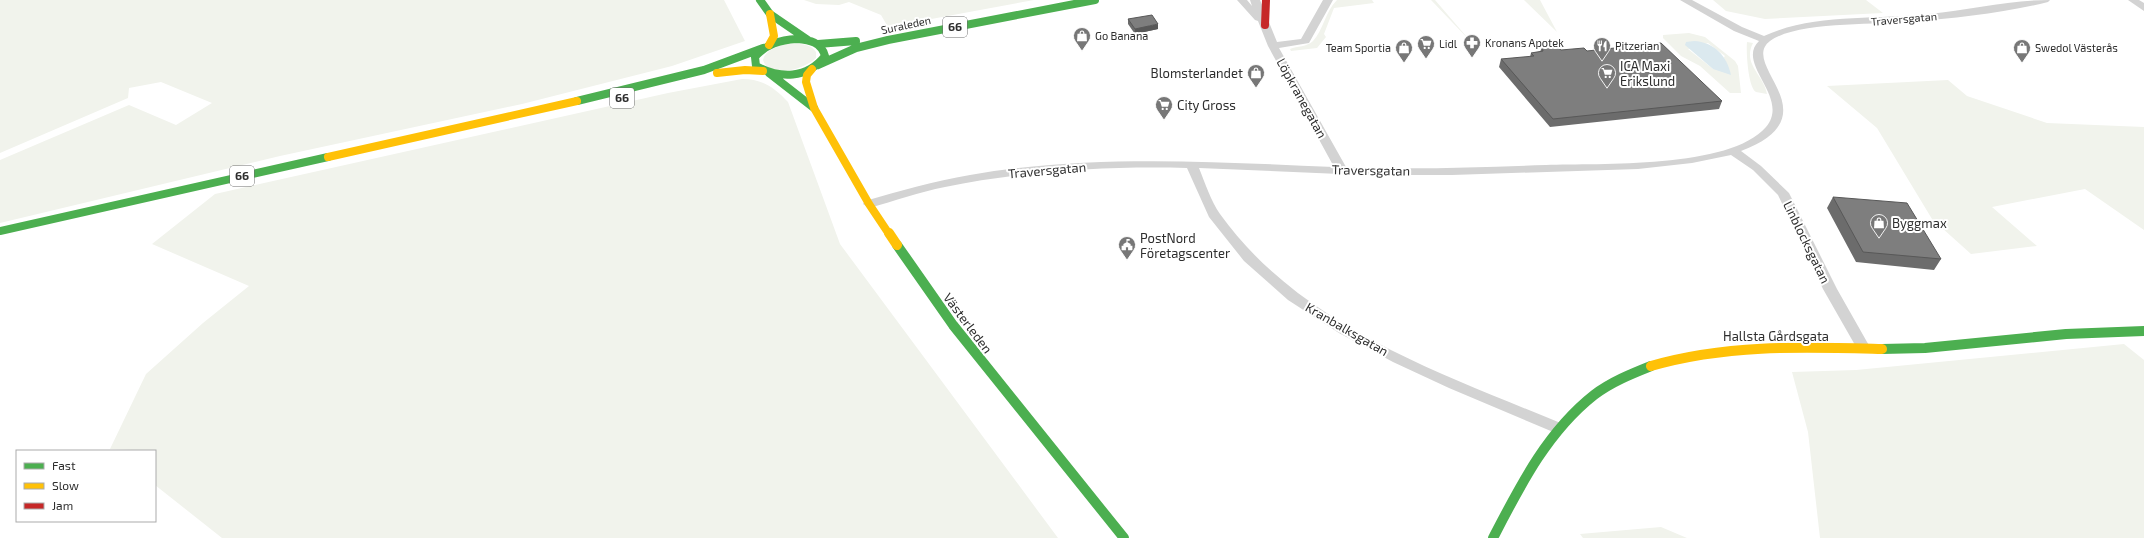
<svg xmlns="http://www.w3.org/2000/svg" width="2144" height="538" viewBox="0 0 2144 538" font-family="'Exo 2',sans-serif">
<rect width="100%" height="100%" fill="#fff"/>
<path fill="#f1f3ec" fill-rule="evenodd" d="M 0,0 L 724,0 L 745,41 L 672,66 L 522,104 L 280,156 L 0,223 L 0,160 L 129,105 L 176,125 L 212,103 L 161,82 L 129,88 L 128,98 L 0,153 Z
M 804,0 L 1034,0 L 888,27 L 881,15 L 849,2 L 839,5 L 816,4 Z
M 1337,0 L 1372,0 L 1374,3 L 1334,8 L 1324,34 L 1326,37 L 1317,48 L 1291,51 L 1290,49 C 1297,46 1307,47 1313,41 C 1323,31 1325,12 1337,0 Z
M 1431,0 L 1435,0 L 1472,43 Z
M 1524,0 L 1540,0 L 1557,32 Z
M 1713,0 L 1866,0 L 1883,13 L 1765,19 L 1726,11 Z
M 1689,33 L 1705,37 L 1735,61 L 1738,66 L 1741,93 L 1730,93 L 1700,66 L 1681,56 L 1663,38 L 1663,35 ZM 1708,43 L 1725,56 L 1713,69 L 1688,49 Z
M 1747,42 L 1753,43 C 1742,64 1764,75 1767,94 L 1756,92 C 1748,87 1746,51 1747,42 Z
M 786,44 C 796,44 809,42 816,52 L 816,58 C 805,69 769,80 763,60 C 765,50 777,47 786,44 Z
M 742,79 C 762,79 774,87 788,102 L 840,244 L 1058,538 L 222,538 L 155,485 L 155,451 L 110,449 L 146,374 L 203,323 L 249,286 L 152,244 L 215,194 L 668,93 Z
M 1948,80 L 1967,96 L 2047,123 L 2144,127 L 2144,230 L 2085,189 L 1992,207 L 2037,246 L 1971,254 L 1932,219 L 1877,128 L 1827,86 Z
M 2124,344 L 2144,360 L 2144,538 L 1820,538 L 1808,432 L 1792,372 L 1856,370 Z
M 1661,527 L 1687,538 L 1583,538 L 1580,534 Z"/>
<path fill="#dbe9ef" d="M 1694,41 C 1714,42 1727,56 1731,75 L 1713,69 L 1685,45 L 1686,42 Z"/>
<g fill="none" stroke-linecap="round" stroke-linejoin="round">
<path fill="#d3d3d3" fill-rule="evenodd" d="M 1237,0 L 1247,0 L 1252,6 L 1250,0 L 1260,0 L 1277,42 L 1301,39 L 1323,0 L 1333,0 L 1309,43 L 1279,48 L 1346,167 C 1413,170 1480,167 1546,165 C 1599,163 1730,169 1766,127 C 1791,97 1735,64 1759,41 L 1734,31 L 1680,0 L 1692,0 L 1742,27 L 1764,36 C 1814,13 1875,20 1929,14 C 1969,10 2010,0 2050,0 L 2048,2 C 2004,13 1956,18 1910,22 C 1877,25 1797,21 1770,41 C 1738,65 1835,115 1741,151 L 1761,166 L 1789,193 L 1837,289 L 1871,349 L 1869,352 L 1859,352 L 1823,289 L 1778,195 L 1753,170 L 1731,155 L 1692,163 L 1638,169 L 1452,175 L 1363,175 L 1199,168 C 1205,183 1211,201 1220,214 C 1300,326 1442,374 1563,424 L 1565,428 L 1563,432 L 1558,434 L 1449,388 L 1393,362 L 1339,333 L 1288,300 L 1244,261 L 1209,217 L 1187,168 C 1106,166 1024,171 945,187 C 919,192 895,201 869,208 L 863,204 L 865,201 C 900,191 934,181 970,175 C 1091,154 1213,162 1334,167 L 1268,46 L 1258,21 L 1255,20 Z
M 2128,0 L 2139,0 L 2144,3 L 2144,11 Z"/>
<path stroke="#4caf50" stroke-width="8" d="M 760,0 L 770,14 L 808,40
M 797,39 C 810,40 821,42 825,56 C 807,79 780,79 756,66 L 755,57 C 766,44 780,40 797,39 Z
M 818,44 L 856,41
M 818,65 L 856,48 L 888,40 L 1095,0
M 769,73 L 814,108
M 577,101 L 704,70 L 763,48
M 0,231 L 328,157"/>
<path stroke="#4caf50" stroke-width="10" d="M 897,245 L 953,325 L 1124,538
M 1882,349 L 1925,348 L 2066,334 L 2144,331
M 1493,538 C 1520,486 1547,432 1594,395 C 1611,382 1631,374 1651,366"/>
<path stroke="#ffc107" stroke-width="8" d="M 769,45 L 774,36 L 770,14
M 812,69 L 807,75 L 806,82 L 814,108 L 869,204 L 889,234
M 717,73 L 745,70 L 763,71
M 328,157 L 577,101"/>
<path stroke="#ffc107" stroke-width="10" d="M 889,233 L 897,245
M 1651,366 C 1727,344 1804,347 1882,349"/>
<path stroke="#c62828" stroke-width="8" d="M 1265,25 L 1266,0"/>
</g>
<path fill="#6c6c6c" d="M 1128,19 L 1158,29 L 1135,34 L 1128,24 Z
M 1542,47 L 1561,50 L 1587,51 L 1722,101 L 1719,109 L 1550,127 L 1499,67 L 1501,59 L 1530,57 L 1531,53 L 1540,52 Z
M 1833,197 L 1941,259 L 1934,270 L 1856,262 L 1827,208 Z"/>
<path fill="#585858" d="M 1158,24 L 1158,29 L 1135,34 L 1135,29 Z"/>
<path fill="#7e7e7e" stroke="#585858" d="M 1152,15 L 1158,24 L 1135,29 L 1128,19 Z
M 1661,43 L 1722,101 L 1553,119 L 1501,59 L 1534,56 L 1531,53 L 1543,51 L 1542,47 L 1555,45 L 1561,50 L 1584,48 L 1587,51 Z
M 1833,197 L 1907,203 L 1941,259 L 1863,252 Z"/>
<defs>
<symbol id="shop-pin" viewBox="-11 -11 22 30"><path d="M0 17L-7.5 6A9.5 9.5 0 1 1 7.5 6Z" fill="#777" stroke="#fff"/><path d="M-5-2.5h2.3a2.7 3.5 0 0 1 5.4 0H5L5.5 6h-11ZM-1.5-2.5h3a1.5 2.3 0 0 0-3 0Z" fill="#fff"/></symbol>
<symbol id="pharmacy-pin" viewBox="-11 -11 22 30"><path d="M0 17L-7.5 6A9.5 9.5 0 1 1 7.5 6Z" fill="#777" stroke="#fff"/><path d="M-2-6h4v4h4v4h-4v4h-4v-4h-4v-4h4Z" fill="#fff"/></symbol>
<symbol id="supermarket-pin" viewBox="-11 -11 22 30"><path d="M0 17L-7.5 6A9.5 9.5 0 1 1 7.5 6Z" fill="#777" stroke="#fff"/><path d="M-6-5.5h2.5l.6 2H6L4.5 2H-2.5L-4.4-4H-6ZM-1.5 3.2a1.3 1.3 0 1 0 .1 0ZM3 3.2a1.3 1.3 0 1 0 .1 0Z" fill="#fff"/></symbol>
<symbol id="restaurant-pin" viewBox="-11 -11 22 30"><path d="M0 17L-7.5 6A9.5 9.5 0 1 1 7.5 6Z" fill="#777" stroke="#fff"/><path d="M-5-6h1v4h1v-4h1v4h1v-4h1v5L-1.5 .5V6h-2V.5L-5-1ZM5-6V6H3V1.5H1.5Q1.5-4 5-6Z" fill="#fff"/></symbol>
<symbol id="civic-pin" viewBox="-11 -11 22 30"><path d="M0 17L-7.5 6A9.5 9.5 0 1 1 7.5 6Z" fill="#777" stroke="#fff"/><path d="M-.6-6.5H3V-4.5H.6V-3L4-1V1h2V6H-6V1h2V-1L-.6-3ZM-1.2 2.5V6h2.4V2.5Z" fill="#fff"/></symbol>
</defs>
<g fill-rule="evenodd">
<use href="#shop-pin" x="1072" y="26" width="20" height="27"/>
<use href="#pharmacy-pin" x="1462" y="33" width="20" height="27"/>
<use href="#supermarket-pin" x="1416" y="34" width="20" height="27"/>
<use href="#restaurant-pin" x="1592" y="36" width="20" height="27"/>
<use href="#shop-pin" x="1394" y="38" width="20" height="27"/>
<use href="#shop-pin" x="2012" y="38" width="20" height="27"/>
<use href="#shop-pin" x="1246" y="63" width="20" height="27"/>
<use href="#supermarket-pin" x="1597" y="63" width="20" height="27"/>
<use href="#supermarket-pin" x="1154" y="95" width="20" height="27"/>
<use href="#shop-pin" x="1869" y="213" width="20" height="27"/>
<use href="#civic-pin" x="1117" y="235" width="20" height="27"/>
</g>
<g text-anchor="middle" stroke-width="4" stroke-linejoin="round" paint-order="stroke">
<g font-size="11" fill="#2e2e2e" stroke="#fff">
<text transform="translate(1904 19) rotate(-5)" y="4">Traversgatan</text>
<text transform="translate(906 25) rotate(-12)" y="4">Suraleden</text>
</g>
<g font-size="11" fill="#2e2e2e" stroke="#fff" text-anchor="start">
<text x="1095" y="40">Go Banana</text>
<text x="1485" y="47">Kronans Apotek</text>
<text x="1439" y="48">Lidl</text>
<text x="1615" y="50">Pitzerian</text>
<text x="1391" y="52" text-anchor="end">Team Sportia</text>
<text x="2035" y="52">Swedol Västerås</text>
</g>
<g fill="#fff" stroke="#6d6d6d" stroke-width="1">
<rect x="943" y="17" width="24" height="20" rx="3"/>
<rect x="610" y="88" width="24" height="20" rx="3"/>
<rect x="230" y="166" width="24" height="20" rx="3"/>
</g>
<g font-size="12" font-weight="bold" fill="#2e2e2e">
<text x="955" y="31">66</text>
<text x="622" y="102">66</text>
<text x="242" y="180">66</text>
</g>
<g font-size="13" fill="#2e2e2e" stroke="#fff" text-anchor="start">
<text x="1620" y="71">ICA Maxi<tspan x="1620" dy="15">Erikslund</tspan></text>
<text x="1243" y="78" text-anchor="end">Blomsterlandet</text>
<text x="1177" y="110">City Gross</text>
<text x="1892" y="228">Byggmax</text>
<text x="1140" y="243">PostNord<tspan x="1140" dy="15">Företagscenter</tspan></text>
</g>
<g font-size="13" fill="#2e2e2e" stroke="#fff">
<text transform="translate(1302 98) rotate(61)" y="5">Löpkranegatan</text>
<text transform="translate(1047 170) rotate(-5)" y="5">Traversgatan</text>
<text transform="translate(1371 170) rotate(1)" y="5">Traversgatan</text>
<text transform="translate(1807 242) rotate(64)" y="5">Linblocksgatan</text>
<text transform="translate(968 323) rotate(53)" y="5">Västerleden</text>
<text transform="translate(1347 329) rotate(30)" y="5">Kranbalksgatan</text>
<text x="1776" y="341">Hallsta Gårdsgata</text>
</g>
</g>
<rect x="16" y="450" width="140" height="72" fill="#ffffff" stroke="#ababab"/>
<rect x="24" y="463" width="20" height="6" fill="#4caf50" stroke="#ababab"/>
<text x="52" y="470" font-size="12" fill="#2e2e2e">Fast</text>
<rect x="24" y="483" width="20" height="6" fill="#ffc107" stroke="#ababab"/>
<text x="52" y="490" font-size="12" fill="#2e2e2e">Slow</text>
<rect x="24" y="503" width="20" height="6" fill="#c62828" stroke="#ababab"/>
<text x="52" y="510" font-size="12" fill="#2e2e2e">Jam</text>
</svg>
